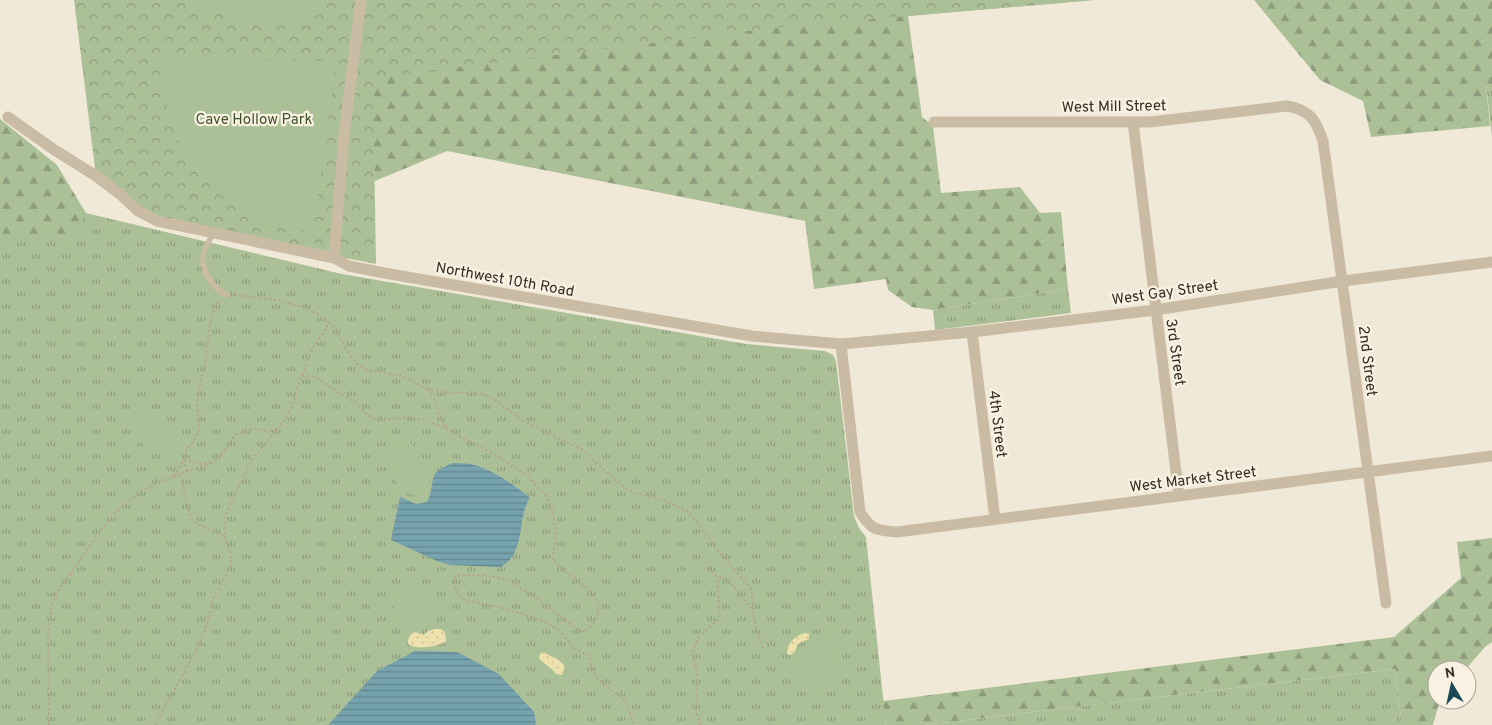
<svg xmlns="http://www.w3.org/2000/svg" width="1492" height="725" viewBox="0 0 1492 725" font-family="Overpass,sans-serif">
<defs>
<pattern id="grass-tufts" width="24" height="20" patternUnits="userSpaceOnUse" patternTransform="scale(1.25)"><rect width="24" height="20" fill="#acc098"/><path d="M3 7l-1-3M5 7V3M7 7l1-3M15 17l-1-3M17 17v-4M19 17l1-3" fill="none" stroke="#8d9c7c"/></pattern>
<pattern id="forest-firs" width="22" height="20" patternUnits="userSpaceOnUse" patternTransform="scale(1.25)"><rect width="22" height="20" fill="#acc098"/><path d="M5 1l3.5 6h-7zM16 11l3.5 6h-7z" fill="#8d9c7c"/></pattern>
<pattern id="sand-dots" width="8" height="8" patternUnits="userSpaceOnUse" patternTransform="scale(1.25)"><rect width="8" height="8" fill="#ede2ad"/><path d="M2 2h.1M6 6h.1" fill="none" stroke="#ccc295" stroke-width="1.8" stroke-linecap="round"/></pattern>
<pattern id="park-crowns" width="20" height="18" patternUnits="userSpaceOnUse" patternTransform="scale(1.25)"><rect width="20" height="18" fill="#acc098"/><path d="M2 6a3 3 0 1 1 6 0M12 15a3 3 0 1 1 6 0" fill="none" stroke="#8d9c7c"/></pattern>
<pattern id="water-rules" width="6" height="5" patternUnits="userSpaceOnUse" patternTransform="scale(1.25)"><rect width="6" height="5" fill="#76a3ae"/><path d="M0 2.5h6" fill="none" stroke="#62858d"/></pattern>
</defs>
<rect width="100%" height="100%" fill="#f1e9d7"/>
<path fill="url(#grass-tufts)" d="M 1486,84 L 1492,84 L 1492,137 Z
M 0,197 L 86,213 L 342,274 L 746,344 L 825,351 L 833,355 L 836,361 L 854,516 L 859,528 L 866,537 L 886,725 L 0,725 Z
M 1068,289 L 1071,313 L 935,330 L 933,310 Z
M 1395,669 L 1402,725 L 924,725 Z"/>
<path fill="url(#forest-firs)" d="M 454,0 L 1094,0 L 908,16 L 922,117 L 933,126 L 941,193 L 1020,187 L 1040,213 L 1061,212 L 1068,289 L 933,310 L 912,307 L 888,290 L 886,279 L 814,289 L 805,221 L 447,151 L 375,181 L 355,168 L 361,58 Z
M 1254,0 L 1492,0 L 1492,84 L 1486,84 L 1490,126 L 1371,137 L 1363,101 L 1320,80 Z
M 0,119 L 57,165 L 86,213 L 69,242 L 0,233 Z
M 1492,538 L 1492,642 L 1485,647 L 1465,670 L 1437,670 L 1437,700 L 1440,700 L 1433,725 L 1402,725 L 1395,669 L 924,725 L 886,725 L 883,701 L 1394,637 L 1461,578 L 1457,542 Z"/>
<path fill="url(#sand-dots)" d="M 435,629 L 441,629 L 445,632 L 446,642 C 436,646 417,651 408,644 C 408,638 409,635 415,632 L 424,635 L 428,631 Z
M 806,633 L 809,634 L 809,639 C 795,645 800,641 794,653 L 791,655 L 787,654 C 787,643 795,635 806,633 Z
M 543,652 L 557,659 L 563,664 L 565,668 L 562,675 L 556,674 C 552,667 544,665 539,658 L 540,654 Z"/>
<path fill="url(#park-crowns)" d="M 74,0 L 1094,0 L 780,27 L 373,78 L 376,264 L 157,221 L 96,176 Z"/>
<path fill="#acc098" d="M 191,0 L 316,0 L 320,15 C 277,24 228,25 191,0 Z
M 165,58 L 328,61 L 335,70 L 313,232 C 294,229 271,227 254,218 C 215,197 183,162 170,119 C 164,99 164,78 165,58 Z
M 144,409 C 158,410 155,415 164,422 C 168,425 171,426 174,430 C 177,441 177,448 167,455 C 147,455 109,421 144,409 Z
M 401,440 L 408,440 C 420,453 441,481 422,497 C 416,497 413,495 408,491 C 389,479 382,464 393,444 Z
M 398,588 L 430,593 L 437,606 L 437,619 C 429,627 414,632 405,621 C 401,615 399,611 392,606 C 390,598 391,594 398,588 Z
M 831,636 C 859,658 815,701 799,681 C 783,661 813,639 831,636 Z"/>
<path fill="url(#water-rules)" d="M 453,463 C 458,463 464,463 470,464 C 488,467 515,485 530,498 C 516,518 527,554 500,567 L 450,565 L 437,561 L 391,540 L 400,497 L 416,504 L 427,502 C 438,479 424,474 453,463 Z
M 415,651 L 457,652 L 499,674 L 534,712 L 536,725 L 328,725 L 377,671 Z"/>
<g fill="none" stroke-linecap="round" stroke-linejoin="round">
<path stroke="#b4a58e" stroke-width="2" stroke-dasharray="2.5 2.5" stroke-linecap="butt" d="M 234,295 L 279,300 L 306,308 L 317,314 L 333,326 L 349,354 L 357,364 L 367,370 L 402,376 L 428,389 L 445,392 L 483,394 L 492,398 L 523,421 L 583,450 L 615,480 L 625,488 L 635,493 L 658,498 L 687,511 L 697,522 L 717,549 L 752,590 L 753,615 L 763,650
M 302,376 L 316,377 L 328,386 L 356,403 L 368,416 L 376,419 L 385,420 L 407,417 L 425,420 L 446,428 L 460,437 L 489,451 L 526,475 L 547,497 L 552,508 L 556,530 L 553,560 C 565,577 608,591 596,618 C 594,624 590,629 584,632 C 557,617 534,593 506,580 C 494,575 467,574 455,576 C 453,587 457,593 465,600 C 491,605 527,613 551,625 C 568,634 569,652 589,655 L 592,670 L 598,679 L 605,686 L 623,698 L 628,706 L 634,725
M 428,389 L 434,398 L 438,413 L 446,427
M 187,472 C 178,446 195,450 199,428 C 200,420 197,413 197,405 C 197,391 202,377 205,364 C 209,343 207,319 219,301
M 180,475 L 190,516 L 193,522 L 225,537
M 174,477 L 184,460 L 201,464 L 209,463
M 708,567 L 717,577 L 727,579 L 734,587 L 752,609
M 49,725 L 48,635 L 52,605 L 58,591 L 101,530 L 115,513 L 141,491 L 161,481 L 218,460 L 235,435 L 252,429 L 272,431 L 276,429
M 155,725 L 200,643 L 205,630 L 214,596 L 231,566 L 231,556 L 225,537 L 224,525 L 226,514 L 251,461 L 283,422 L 293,405 L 296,391 L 313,347 L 327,327 L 327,321
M 701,725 L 696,713 L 697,672 L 692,653 L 698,638 L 720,618 L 717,577"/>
<path stroke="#c9bba4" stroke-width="5.5" d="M 213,234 C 210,240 204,248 203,256 C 202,272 213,289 227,295"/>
<path stroke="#c9bba4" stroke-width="11" d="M 8,117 L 53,149 L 96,176 L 121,195 L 138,211 L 157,221 L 334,258 L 349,266 L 384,273 L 752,336 L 841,344 L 972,332 L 1155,310 L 1343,281 L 1492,262
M 934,122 L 1150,122 L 1287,106 C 1310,110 1316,120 1323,141 L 1386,603
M 1133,122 L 1179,496
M 334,258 L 344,134 L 361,0
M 972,332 L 995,519
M 841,344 L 860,512 C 872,531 876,530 897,532 L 1492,456"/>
</g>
<g text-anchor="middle" stroke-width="4.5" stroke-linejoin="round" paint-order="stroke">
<g font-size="15" fill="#342c25" stroke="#f9f2e3">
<text transform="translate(1114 106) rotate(-1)" y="5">West Mill Street</text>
<text transform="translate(505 279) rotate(10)" y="5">Northwest 10th Road</text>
<text transform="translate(1165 292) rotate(-8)" y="5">West Gay Street</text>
<text transform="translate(1176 352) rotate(82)" y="5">3rd Street</text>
<text transform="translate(1368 361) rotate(83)" y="5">2nd Street</text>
<text transform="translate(998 424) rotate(83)" y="5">4th Street</text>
<text transform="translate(1193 479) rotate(-7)" y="5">West Market Street</text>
</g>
<g font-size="15" fill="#3d5229" stroke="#f9f2e3">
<text x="254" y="124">Cave Hollow Park</text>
</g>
</g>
<g transform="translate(1452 685) rotate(351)"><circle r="24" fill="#f9f2e3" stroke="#aaa397"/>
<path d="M0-4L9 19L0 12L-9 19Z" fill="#1b4855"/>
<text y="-8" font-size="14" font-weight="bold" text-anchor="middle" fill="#342c25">N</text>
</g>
</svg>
